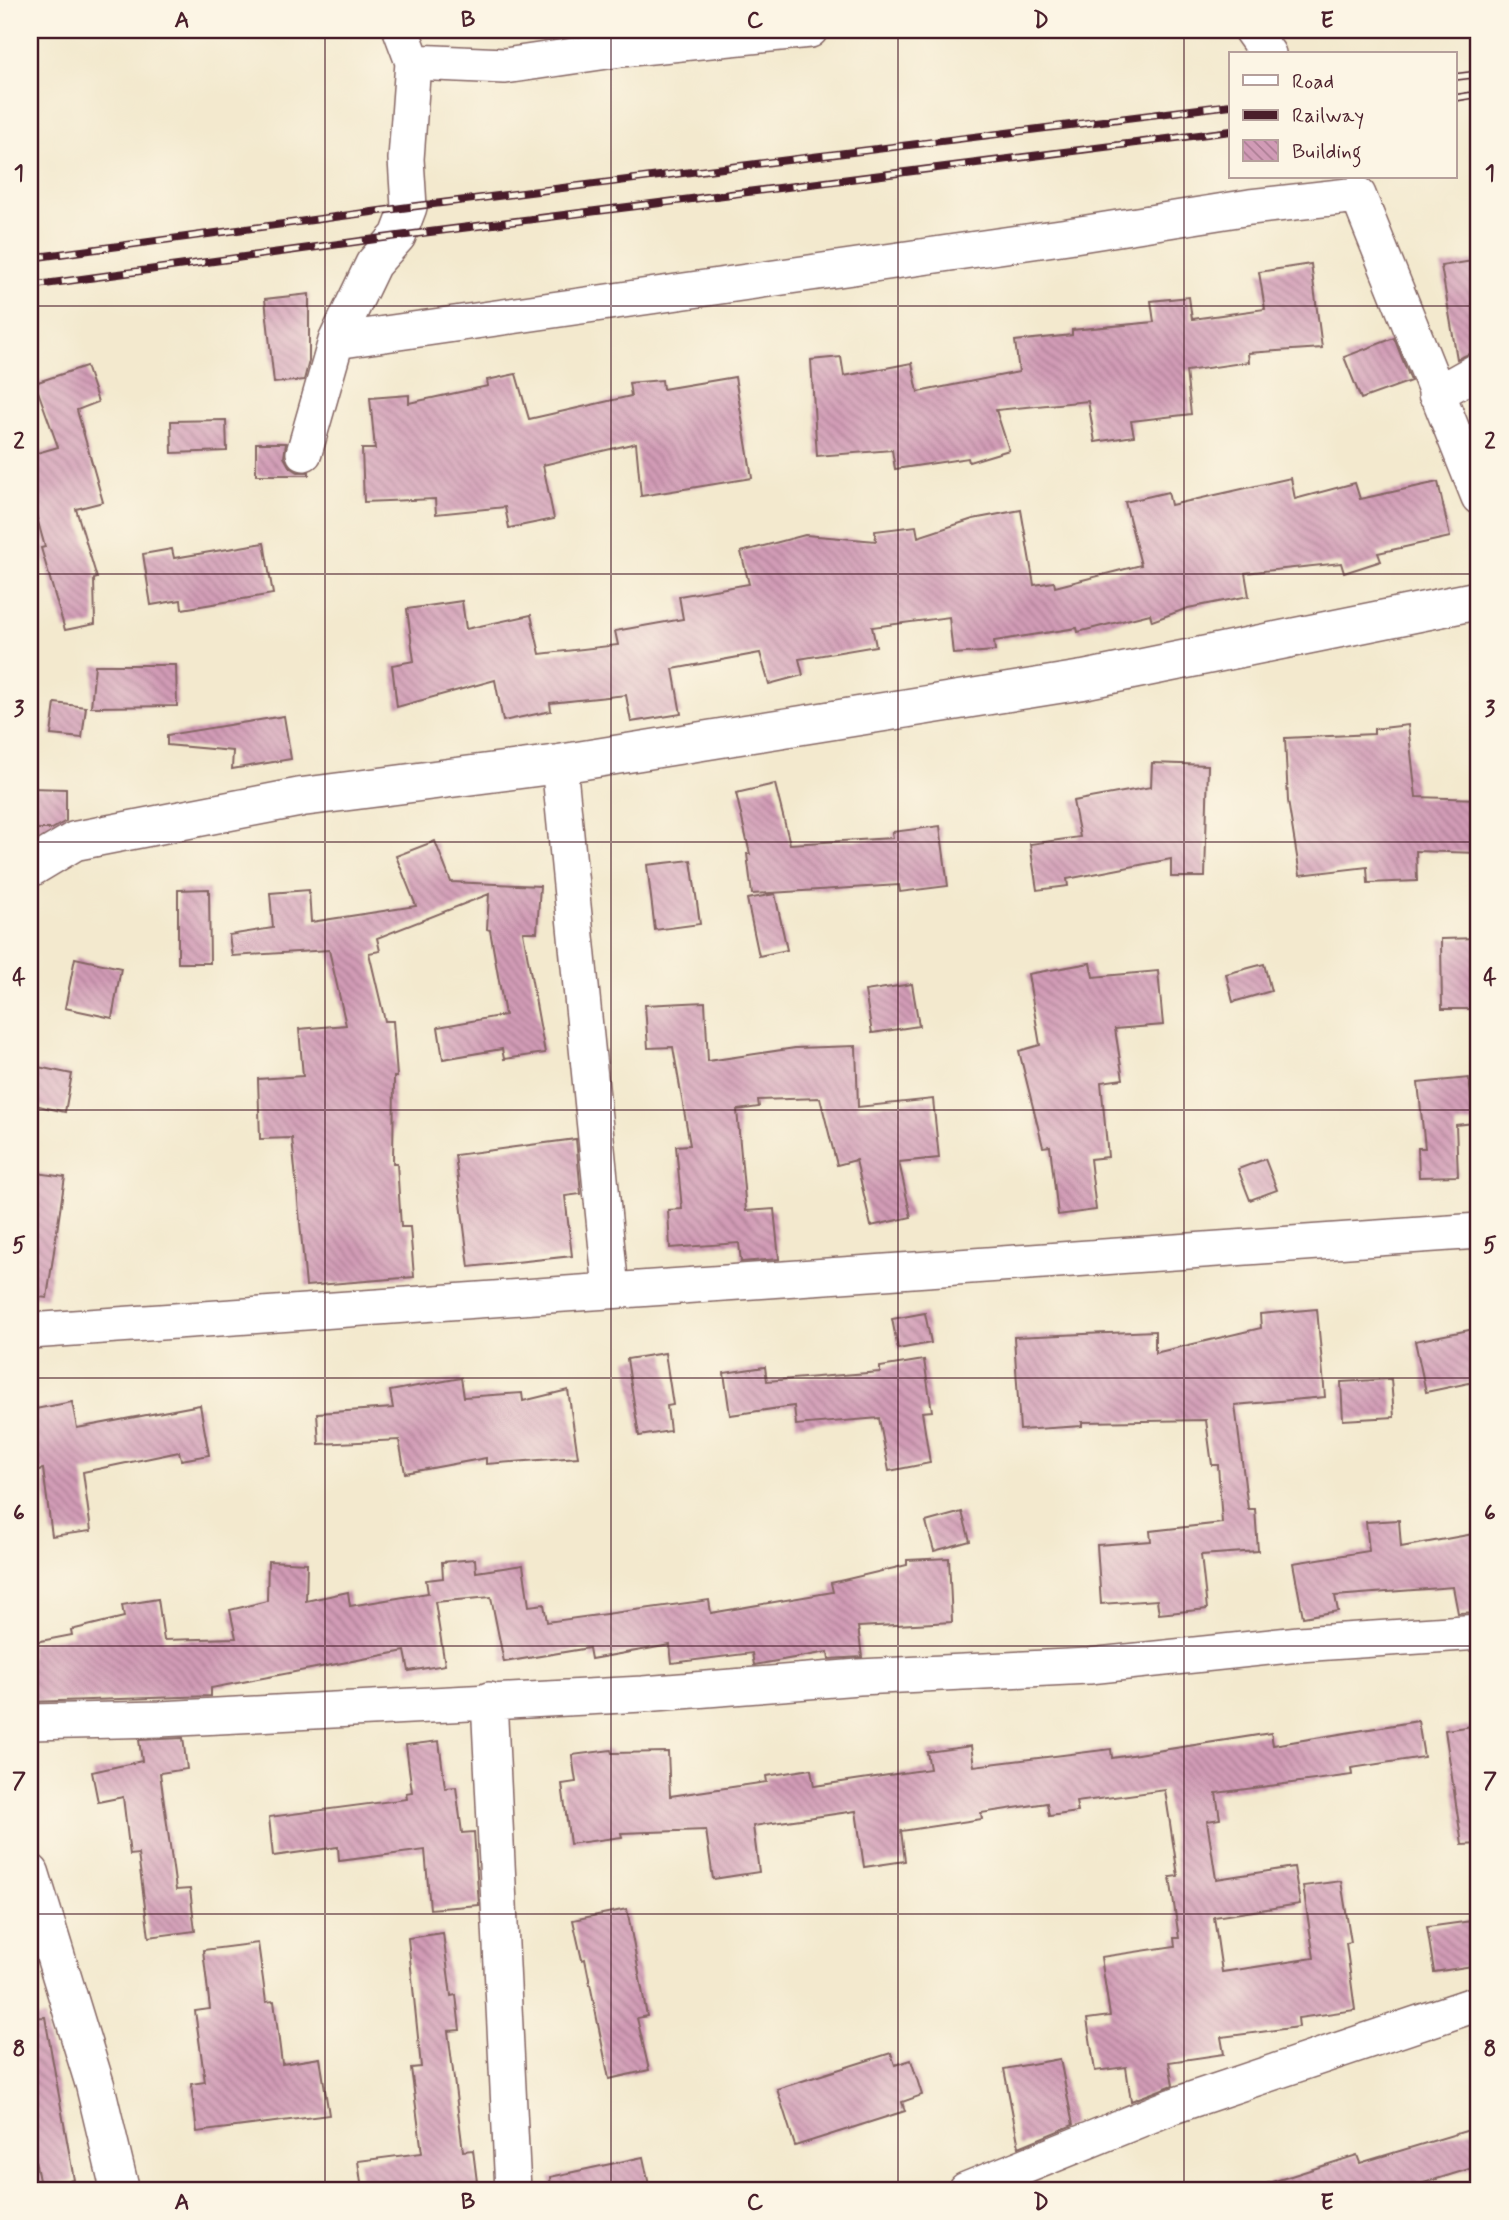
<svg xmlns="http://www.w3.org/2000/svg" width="1509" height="2220" viewBox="0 0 1509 2220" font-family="Mynerve,sans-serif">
<defs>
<pattern id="building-back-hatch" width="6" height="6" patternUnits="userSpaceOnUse" patternTransform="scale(1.75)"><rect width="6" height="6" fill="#d19bb6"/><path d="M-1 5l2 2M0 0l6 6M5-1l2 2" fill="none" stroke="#ac7e94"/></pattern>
</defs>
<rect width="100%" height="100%" fill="#fcf5e5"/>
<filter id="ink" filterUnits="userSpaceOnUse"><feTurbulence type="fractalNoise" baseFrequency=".0143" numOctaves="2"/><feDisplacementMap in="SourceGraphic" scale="14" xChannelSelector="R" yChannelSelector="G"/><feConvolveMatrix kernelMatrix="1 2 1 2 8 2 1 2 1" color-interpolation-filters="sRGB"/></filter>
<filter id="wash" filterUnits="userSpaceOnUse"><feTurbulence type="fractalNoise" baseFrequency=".00686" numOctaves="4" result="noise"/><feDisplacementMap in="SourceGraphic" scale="28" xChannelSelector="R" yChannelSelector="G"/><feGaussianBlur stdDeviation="1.57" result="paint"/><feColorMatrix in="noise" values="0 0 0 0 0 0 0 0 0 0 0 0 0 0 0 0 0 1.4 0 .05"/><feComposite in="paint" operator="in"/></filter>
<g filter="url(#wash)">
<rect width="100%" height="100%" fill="#f3e9ce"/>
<g id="blocks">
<path fill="url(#building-back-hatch)" d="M 1479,260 L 1479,350 L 1457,359 L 1441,266 Z
M 1311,264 L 1322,348 L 1248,353 L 1249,362 L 1186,371 L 1191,414 L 1131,421 L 1134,436 L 1095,442 L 1088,401 L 996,410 L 1009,450 L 969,462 L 968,458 L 895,469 L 892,450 L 817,456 L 811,360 L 841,357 L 844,376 L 912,363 L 918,392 L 1019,372 L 1015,341 L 1072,335 L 1072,330 L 1154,322 L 1151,301 L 1189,297 L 1192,319 L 1265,309 L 1259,272 Z
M 309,294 L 309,361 L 304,380 L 274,383 L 265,299 Z
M 1394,338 L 1411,381 L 1361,399 L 1344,357 Z
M 86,366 L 98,402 L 77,410 L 103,502 L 76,509 L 97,578 L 94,579 L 95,624 L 65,630 L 41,548 L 45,547 L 30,493 L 30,455 L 58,447 L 35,383 Z
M 516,374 L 529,419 L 631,396 L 629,383 L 662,380 L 663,389 L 735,377 L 752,478 L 641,496 L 636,443 L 543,465 L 554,519 L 509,528 L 505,507 L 436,514 L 435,499 L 364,502 L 362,449 L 375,449 L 370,398 L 409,395 L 409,403 L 488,386 L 487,380 Z
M 226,420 L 227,451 L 172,453 L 171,421 Z
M 256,443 L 286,443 L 284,457 L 289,466 L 298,472 L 309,472 L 309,475 L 256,475 Z
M 1291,478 L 1295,499 L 1355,483 L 1360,499 L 1438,482 L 1450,537 L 1378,553 L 1381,561 L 1344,573 L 1341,563 L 1245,573 L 1249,596 L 1188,608 L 1152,621 L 1150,614 L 1078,632 L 1077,628 L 994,641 L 995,651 L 953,654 L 949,617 L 872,627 L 876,646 L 799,659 L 803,675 L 769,684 L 760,653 L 673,669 L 681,714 L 631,722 L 626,695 L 550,703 L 551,711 L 503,721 L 495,680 L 397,707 L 392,665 L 414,661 L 407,609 L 462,601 L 466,629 L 531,615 L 540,654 L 618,645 L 615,631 L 683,619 L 679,596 L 749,584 L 741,552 L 805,535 L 876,541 L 875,531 L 916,526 L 918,537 L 973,519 L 1021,510 L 1034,585 L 1054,582 L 1055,587 L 1141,565 L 1125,502 L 1168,492 L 1171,505 Z
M 264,543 L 273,594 L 182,609 L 181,600 L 151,605 L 143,554 L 172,549 L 174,558 Z
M 95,665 L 176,665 L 177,706 L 91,707 Z
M 55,703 L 86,707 L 82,738 L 51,735 Z
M 284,716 L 291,759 L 232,769 L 233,751 L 167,745 L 167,735 Z
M 1408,725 L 1416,797 L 1479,799 L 1479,853 L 1416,851 L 1417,881 L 1368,883 L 1367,867 L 1300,875 L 1288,801 L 1285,738 L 1374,734 L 1374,729 Z
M 1152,763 L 1208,765 L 1205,877 L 1171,877 L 1171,859 L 1067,879 L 1068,886 L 1037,890 L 1030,844 L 1080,837 L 1073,801 L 1151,787 Z
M 775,784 L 790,844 L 893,838 L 892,832 L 940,826 L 948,886 L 900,892 L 899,885 L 752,894 L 747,854 L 750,854 L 736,793 Z
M 30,788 L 66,789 L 66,821 L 52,829 L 30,829 Z
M 435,841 L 451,882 L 540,886 L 537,932 L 523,932 L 545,1053 L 504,1059 L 502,1049 L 443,1059 L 438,1027 L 505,1015 L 490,930 L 487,929 L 489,894 L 377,938 L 380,951 L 369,953 L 385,1021 L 393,1021 L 397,1077 L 394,1077 L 393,1163 L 397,1163 L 401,1227 L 410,1227 L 414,1277 L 306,1286 L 292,1138 L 260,1139 L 258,1079 L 303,1076 L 299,1029 L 346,1025 L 329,950 L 232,956 L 229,935 L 273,928 L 270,893 L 309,890 L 311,922 L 416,906 L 396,856 Z
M 691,860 L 700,924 L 655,930 L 647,865 Z
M 209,889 L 210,963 L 178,963 L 178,890 Z
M 775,894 L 787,950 L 759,956 L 747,899 Z
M 1479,938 L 1479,1009 L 1442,1009 L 1441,939 Z
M 75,958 L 121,968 L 112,1018 L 65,1008 Z
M 1090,963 L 1093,977 L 1158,971 L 1163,1025 L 1115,1029 L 1123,1079 L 1101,1082 L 1108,1157 L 1090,1159 L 1096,1210 L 1058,1215 L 1050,1146 L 1043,1147 L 1019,1051 L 1040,1045 L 1028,974 Z
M 1264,964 L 1271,991 L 1233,1002 L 1226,974 Z
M 912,984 L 919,1026 L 872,1033 L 865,991 Z
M 705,1002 L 708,1061 L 795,1048 L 856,1046 L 858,1107 L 933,1099 L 939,1158 L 899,1162 L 911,1217 L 871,1226 L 856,1160 L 837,1165 L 820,1098 L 758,1100 L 759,1107 L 737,1110 L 746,1211 L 774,1209 L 779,1259 L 741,1262 L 739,1243 L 670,1248 L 668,1210 L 682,1209 L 676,1146 L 690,1145 L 673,1047 L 648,1048 L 645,1005 Z
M 38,1067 L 72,1074 L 65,1112 L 30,1104 Z
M 1469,1078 L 1474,1123 L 1456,1125 L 1458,1176 L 1419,1177 L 1418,1148 L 1425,1148 L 1418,1083 Z
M 576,1139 L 581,1194 L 565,1196 L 572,1256 L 469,1267 L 455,1155 Z
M 1265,1159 L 1277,1190 L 1250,1200 L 1238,1169 Z
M 30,1172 L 65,1177 L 47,1298 L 30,1296 Z
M 1317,1309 L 1325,1397 L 1235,1405 L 1248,1509 L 1255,1509 L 1258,1551 L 1201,1555 L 1207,1609 L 1159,1614 L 1157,1600 L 1101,1604 L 1097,1545 L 1151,1541 L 1150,1531 L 1222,1523 L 1218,1465 L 1212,1465 L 1206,1420 L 1082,1422 L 1082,1426 L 1020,1430 L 1014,1337 L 1155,1331 L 1155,1353 L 1261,1328 L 1260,1314 Z
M 925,1313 L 931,1343 L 898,1349 L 892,1319 Z
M 1479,1328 L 1479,1381 L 1426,1392 L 1415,1341 Z
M 665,1353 L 673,1405 L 667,1406 L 670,1431 L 639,1436 L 627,1359 Z
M 924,1360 L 932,1411 L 922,1412 L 930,1463 L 889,1471 L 879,1418 L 796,1425 L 794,1406 L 730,1415 L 724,1373 L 765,1367 L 767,1381 L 880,1372 L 880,1367 Z
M 461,1378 L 464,1397 L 522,1393 L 523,1401 L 568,1390 L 578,1457 L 486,1464 L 486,1458 L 405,1473 L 399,1440 L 319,1444 L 317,1413 L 393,1408 L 390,1391 Z
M 1391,1379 L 1394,1417 L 1343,1420 L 1341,1382 Z
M 72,1402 L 77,1428 L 200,1405 L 209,1455 L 181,1460 L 179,1452 L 83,1472 L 91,1531 L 52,1536 L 43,1469 L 30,1472 L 30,1410 Z
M 962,1512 L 970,1541 L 934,1551 L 926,1522 Z
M 1399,1520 L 1401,1547 L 1479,1533 L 1479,1612 L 1458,1613 L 1453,1587 L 1335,1596 L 1338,1611 L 1303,1617 L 1293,1563 L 1369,1551 L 1366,1522 Z
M 949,1558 L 952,1622 L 858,1627 L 862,1657 L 829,1659 L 828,1652 L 754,1665 L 752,1653 L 672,1663 L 670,1645 L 591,1659 L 589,1648 L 504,1662 L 491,1597 L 435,1602 L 445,1665 L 409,1671 L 405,1651 L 211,1688 L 211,1696 L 30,1702 L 30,1643 L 72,1635 L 71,1630 L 124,1617 L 122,1605 L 158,1599 L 164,1640 L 236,1638 L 230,1610 L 267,1601 L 268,1561 L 307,1563 L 306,1601 L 348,1592 L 350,1606 L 428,1593 L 426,1580 L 443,1578 L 442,1562 L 475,1559 L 476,1572 L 523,1565 L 529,1606 L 544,1604 L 547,1622 L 709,1600 L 711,1613 L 833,1592 L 831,1583 L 907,1565 L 907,1560 Z
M 1418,1721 L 1424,1757 L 1351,1768 L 1352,1775 L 1216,1793 L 1220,1819 L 1207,1821 L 1216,1879 L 1294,1867 L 1300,1904 L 1214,1917 L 1222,1972 L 1314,1958 L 1303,1886 L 1341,1881 L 1351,1942 L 1346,1943 L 1355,2010 L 1298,2018 L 1299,2027 L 1221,2037 L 1224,2054 L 1169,2062 L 1173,2085 L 1131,2101 L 1126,2067 L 1095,2071 L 1087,2019 L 1110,2016 L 1101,1957 L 1175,1946 L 1174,1938 L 1179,1938 L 1170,1877 L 1178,1876 L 1165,1790 L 1076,1802 L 1078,1812 L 1049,1816 L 1047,1803 L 981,1813 L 982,1819 L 901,1831 L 905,1861 L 864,1867 L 856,1811 L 753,1826 L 759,1872 L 713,1879 L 706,1830 L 621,1833 L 622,1837 L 570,1844 L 562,1784 L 576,1782 L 572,1755 L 611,1750 L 612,1753 L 668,1752 L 670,1796 L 767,1782 L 766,1776 L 811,1769 L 814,1786 L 930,1769 L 927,1752 L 971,1746 L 974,1766 L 1111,1749 L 1112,1758 L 1271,1733 L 1273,1745 Z
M 1479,1725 L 1479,1844 L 1462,1845 L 1445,1730 Z
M 183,1738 L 187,1769 L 160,1773 L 176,1890 L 190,1889 L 195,1931 L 149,1937 L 138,1854 L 130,1855 L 123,1797 L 98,1802 L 92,1772 L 142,1761 L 139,1740 Z
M 439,1741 L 445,1788 L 456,1787 L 462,1833 L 474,1832 L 479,1905 L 430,1909 L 425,1850 L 339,1861 L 338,1847 L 273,1856 L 269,1817 L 407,1799 L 406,1793 L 412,1792 L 406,1745 Z
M 627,1909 L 647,2016 L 637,2018 L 649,2070 L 609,2079 L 585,1959 L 582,1960 L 573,1920 Z
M 1479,1920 L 1479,1965 L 1434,1972 L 1427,1927 Z
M 443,1933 L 451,1996 L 456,1995 L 460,2030 L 448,2031 L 463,2151 L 473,2150 L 478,2190 L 362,2190 L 358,2161 L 422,2153 L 411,2068 L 421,2067 L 408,1938 Z
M 258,1943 L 266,2002 L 274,2001 L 282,2064 L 320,2058 L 329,2115 L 197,2132 L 191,2084 L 205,2082 L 195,2011 L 210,2009 L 203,1950 Z
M 45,2017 L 74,2180 L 40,2186 L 30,2133 L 30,2018 Z
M 891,2053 L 895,2065 L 911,2060 L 922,2095 L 902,2102 L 905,2111 L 795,2146 L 777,2089 Z
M 1060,2059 L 1073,2125 L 1019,2147 L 1004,2069 Z
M 1479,2127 L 1479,2166 L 1401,2190 L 1267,2190 L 1266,2184 L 1357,2155 L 1360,2163 Z
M 643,2157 L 650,2190 L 551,2190 L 550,2177 Z"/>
</g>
</g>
<g filter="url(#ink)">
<use href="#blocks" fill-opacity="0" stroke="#856664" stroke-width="2"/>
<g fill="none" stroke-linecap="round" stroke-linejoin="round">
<defs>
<path id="minor" d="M 1251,30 L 1268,54
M 413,62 L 505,66 L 621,49 L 810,30
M 336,341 L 373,264 L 398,236 L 409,207 L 406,159 L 413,62 L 401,30
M 1436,394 L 1479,370
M 304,453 L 336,341 L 1068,236 L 1250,207 L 1358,195 L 1479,497
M 559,764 L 611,1290
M 30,1331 L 1479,1231
M 489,1700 L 513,2190
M 30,1722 L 160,1719 L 643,1694 L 859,1677 L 1089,1666 L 1299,1644 L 1479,1632
M 966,2190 L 1173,2106 L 1479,2003"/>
<path id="tertiary" d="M 30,868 L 75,841 L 302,797 L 559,764 L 1083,680 L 1479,600
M 30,1873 L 95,2085 L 120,2190"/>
</defs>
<use href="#minor" stroke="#856664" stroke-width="38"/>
<use href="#tertiary" stroke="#856664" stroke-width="41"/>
<use href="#minor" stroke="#fff" stroke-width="35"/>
<use href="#tertiary" stroke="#fff" stroke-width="38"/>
<defs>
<path id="rail" d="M 1455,77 L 1479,74
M 1455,98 L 1479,94
M 30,258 L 409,207 L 1231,105
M 30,286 L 398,236 L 1231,131"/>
</defs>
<use href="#rail" stroke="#4a1f2b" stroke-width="8"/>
<use href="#rail" stroke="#fcf5e5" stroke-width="5" stroke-dasharray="16" stroke-linecap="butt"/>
</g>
</g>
<path fill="none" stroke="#4a1f2b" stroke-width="2" stroke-opacity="0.55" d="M 325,30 L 325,2190M 611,30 L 611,2190M 898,30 L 898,2190M 1184,30 L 1184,2190M 30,306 L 1479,306M 30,574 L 1479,574M 30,842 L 1479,842M 30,1110 L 1479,1110M 30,1378 L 1479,1378M 30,1646 L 1479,1646M 30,1914 L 1479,1914"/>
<rect width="1509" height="2220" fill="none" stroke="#fcf5e5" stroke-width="77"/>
<rect x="1229" y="52" width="228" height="126" fill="#fcf5e5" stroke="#b59f9b" stroke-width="2"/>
<rect x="1243" y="75" width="35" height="10" fill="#ffffff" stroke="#b59f9b" stroke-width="2"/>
<text x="1292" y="88" font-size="21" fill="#4a1f2b">Road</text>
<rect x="1243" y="110" width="35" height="10" fill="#4a1f2b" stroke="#b59f9b" stroke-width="2"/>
<text x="1292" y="122" font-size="21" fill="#4a1f2b">Railway</text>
<rect x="1243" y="140" width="35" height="21" fill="url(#building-back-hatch)" stroke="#b59f9b" stroke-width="2"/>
<text x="1292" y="158" font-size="21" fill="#4a1f2b">Building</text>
<rect x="38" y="38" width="1432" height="2144" fill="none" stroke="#4a1f2b" stroke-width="2.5"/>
<g font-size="23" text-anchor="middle" font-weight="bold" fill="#4a1f2b">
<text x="182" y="27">A</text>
<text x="468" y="27">B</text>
<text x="755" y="27">C</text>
<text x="1041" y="27">D</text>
<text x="1327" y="27">E</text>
<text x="19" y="180">1</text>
<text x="1490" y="180">1</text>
<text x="19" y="448">2</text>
<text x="1490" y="448">2</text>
<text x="19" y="716">3</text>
<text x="1490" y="716">3</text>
<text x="19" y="984">4</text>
<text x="1490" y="984">4</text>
<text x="19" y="1252">5</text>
<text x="1490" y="1252">5</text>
<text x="19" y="1520">6</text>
<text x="1490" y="1520">6</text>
<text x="19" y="1788">7</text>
<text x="1490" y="1788">7</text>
<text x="19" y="2056">8</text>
<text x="1490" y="2056">8</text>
<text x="182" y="2209">A</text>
<text x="468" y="2209">B</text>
<text x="755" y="2209">C</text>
<text x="1041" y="2209">D</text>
<text x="1327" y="2209">E</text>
</g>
</svg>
